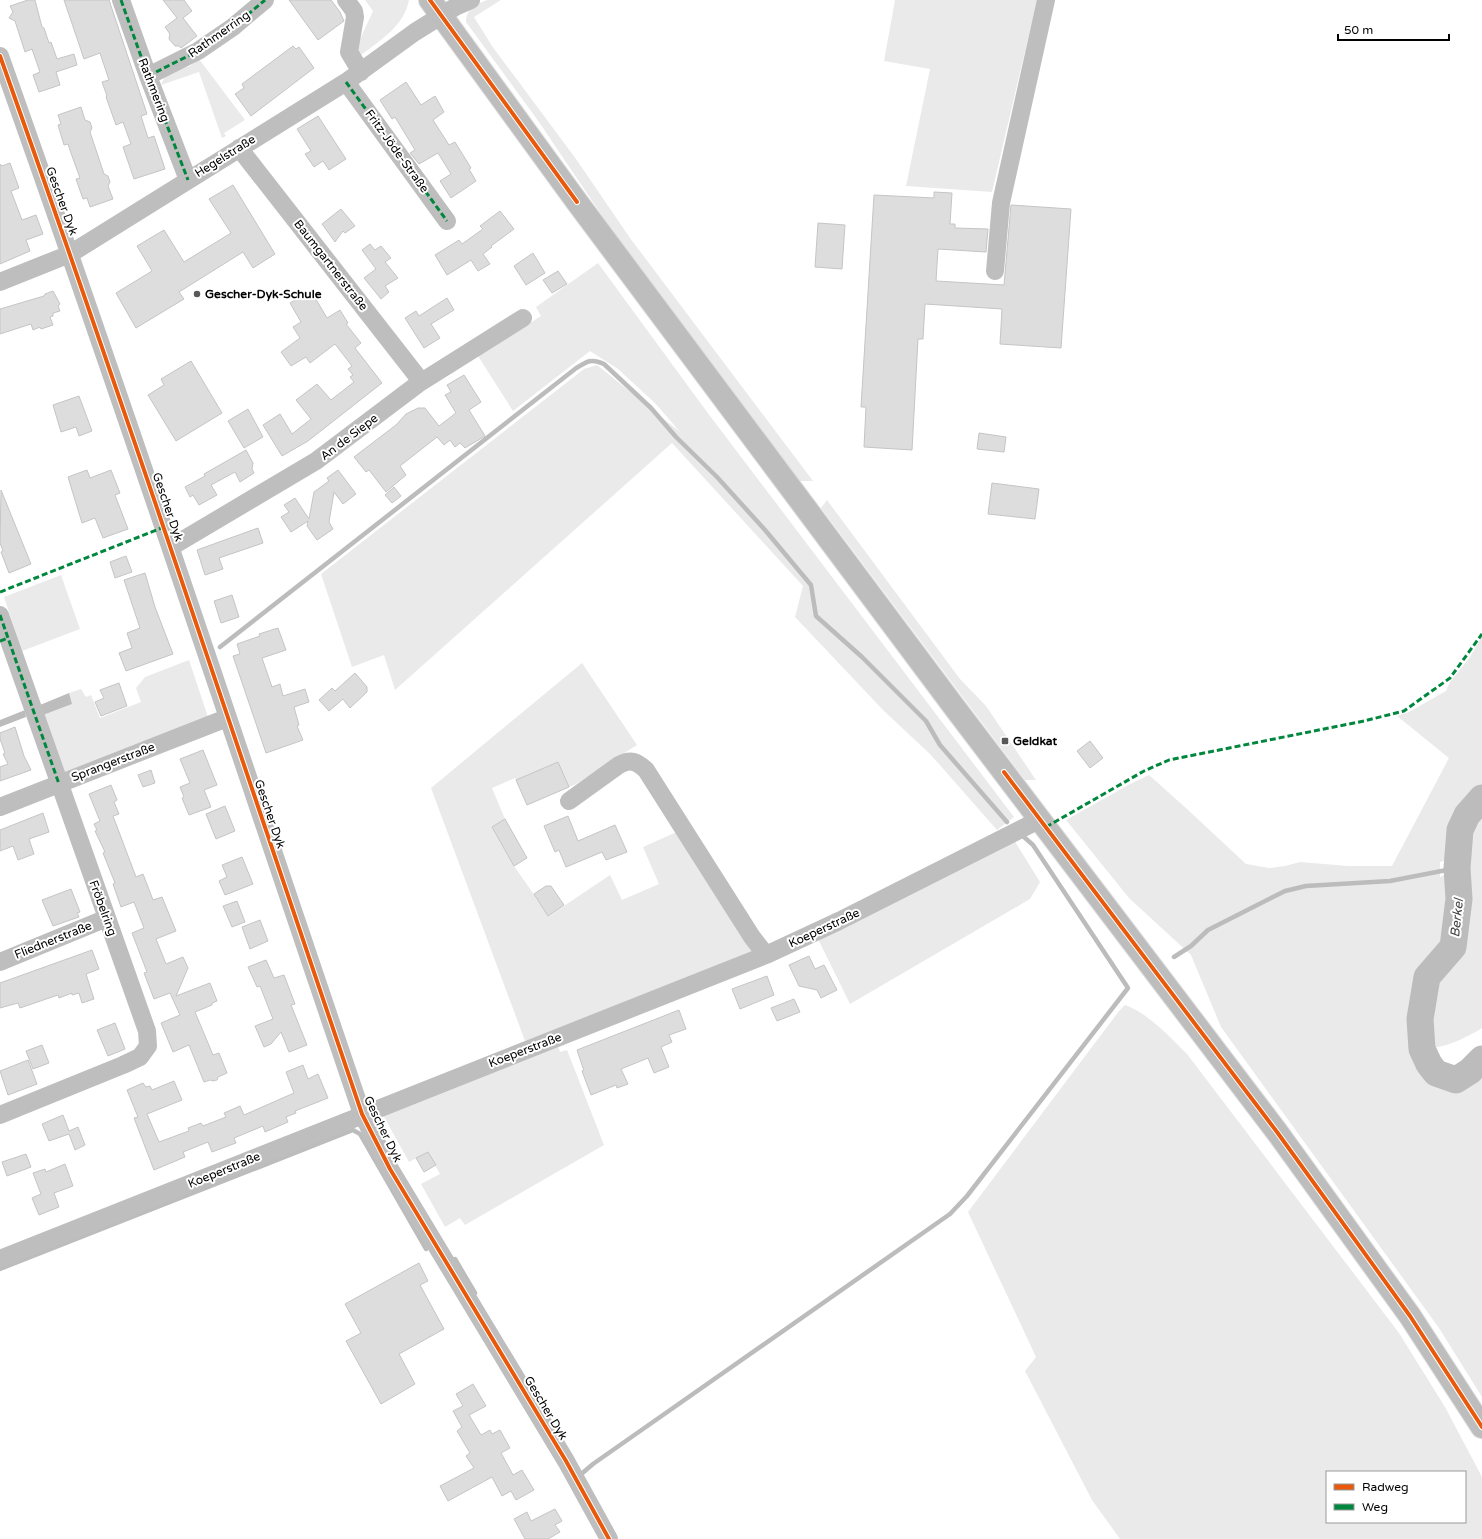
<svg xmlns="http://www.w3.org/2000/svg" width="1482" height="1539" viewBox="0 0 1482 1539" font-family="'Varela Round',sans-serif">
<rect width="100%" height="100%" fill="#fff"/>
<path fill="#eaeaea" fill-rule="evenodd" d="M 365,0 L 409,0 C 404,26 381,40 361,55 L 356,48 L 373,11 Z
M 487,0 L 501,0 L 474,17 L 492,46 L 576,159 L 630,238 L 813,481 L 800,481 L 605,220 L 539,122 L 466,22 C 466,8 477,4 487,0 Z
M 895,0 L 1037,0 L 992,192 L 906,186 L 930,69 L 884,61 Z
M 199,59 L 245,120 L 224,133 L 226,136 L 222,138 L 199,72 L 161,85 L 166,74 L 190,66 Z
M 598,263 L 707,412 L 1014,817 L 997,830 L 931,755 L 883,710 L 795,617 L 803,586 L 672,443 L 395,690 L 384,655 L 352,667 L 321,574 L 584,369 L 597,365 L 680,432 L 656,404 L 618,369 L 590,351 L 513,411 L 478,356 L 541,316 L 536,307 Z
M 827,500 L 960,679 L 986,706 L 1036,780 L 1025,780 L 821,508 Z
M 61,575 L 80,629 L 22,651 L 4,597 Z
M 1482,636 L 1482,790 L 1463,812 L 1455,829 L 1453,854 L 1452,859 L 1440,862 L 1440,877 L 1447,874 C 1446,883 1451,890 1451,898 C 1452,905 1448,935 1446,941 C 1442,953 1429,960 1422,970 C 1414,980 1411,1011 1414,1024 L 1432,990 L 1437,976 L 1457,954 L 1468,903 L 1461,881 L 1464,853 L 1465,832 L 1472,819 L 1482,807 L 1482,1028 C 1469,1036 1441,1051 1426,1047 C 1422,1047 1418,1043 1415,1042 C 1417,1074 1431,1083 1460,1088 L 1482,1066 L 1482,1397 L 1439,1328 L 1221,1027 L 1191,955 L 1129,898 L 1066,820 L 1130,784 L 1149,775 L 1187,809 L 1246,864 L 1269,868 L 1285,866 L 1300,862 L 1348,866 L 1392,866 L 1449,758 L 1397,716 L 1409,712 L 1446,691 L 1450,682 L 1470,657 Z
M 189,660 L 208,717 L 63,773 L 43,715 L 71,704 L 69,693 L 81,689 L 86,697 L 91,695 L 100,718 L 141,702 L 136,688 L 145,677 Z
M 582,663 L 637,745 L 576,784 L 569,787 L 558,762 L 516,780 L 515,778 L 492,788 L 505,819 L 492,827 L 514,866 L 549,916 L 610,875 L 622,900 L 659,884 L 643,847 L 681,830 L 756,950 L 525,1041 L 431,788 Z
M 1014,840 L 1040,882 L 1030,899 L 850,1004 L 818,939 Z
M 1125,1005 C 1149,1014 1169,1036 1187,1054 L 1399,1333 L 1445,1407 L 1482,1477 L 1482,1539 L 1120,1539 L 1092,1500 L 1025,1371 L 1036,1357 L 968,1212 L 1119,1011 ZM 1327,1472 L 1465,1472 L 1465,1522 L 1327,1522 Z
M 558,1046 L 560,1052 L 567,1050 L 604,1145 L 465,1225 L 460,1218 L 445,1227 L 421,1184 L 440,1174 L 428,1152 L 409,1162 L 383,1115 Z"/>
<path fill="#bcbcbc" d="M 69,693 L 72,704 L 43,715 L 40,705 Z
M 25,710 L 26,717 L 0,727 L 0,720 Z"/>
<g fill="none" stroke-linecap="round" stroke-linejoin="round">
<path stroke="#bcbcbc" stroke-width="4.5" d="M 220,647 L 575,369 C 587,361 591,358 604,364 L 651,408 L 676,437 L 717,477 L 765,530 L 811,585 L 816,616 L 862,657 L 926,721 L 940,745 L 1007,822
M 1174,957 L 1191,946 L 1208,930 L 1285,891 L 1306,886 L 1390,881 L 1457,868
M 455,1259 L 475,1293
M 0,1269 L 353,1130 L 360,1134 L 426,1249
M 579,1476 L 593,1464 L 950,1214 L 967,1196 L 1128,988 L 1033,845 L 1024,837"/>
<path stroke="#bcbcbc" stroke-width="27" d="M 1482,798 L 1467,815 L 1460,830 L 1457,868 L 1459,899 L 1453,947 L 1427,977 L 1420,1019 L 1422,1049 L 1429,1064 L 1436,1073 L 1456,1080 L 1470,1071 L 1482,1059"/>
</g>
<path fill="#ddd" stroke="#c5c5c5" d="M 28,0 L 35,0 L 42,27 L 44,28 L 49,43 L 51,42 L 57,59 L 74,54 L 77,65 L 56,72 L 60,85 L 39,92 L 33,75 L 40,72 L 32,49 L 25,52 L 15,21 L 9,18 L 13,12 L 10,6 Z
M 64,0 L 109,0 L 147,114 L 141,116 L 148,138 L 154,136 L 165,169 L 134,179 L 123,147 L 131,144 L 123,122 L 116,125 L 106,97 L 107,96 L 102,82 L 109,80 L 100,53 L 84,59 Z
M 163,0 L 184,0 L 192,11 L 183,18 L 197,36 L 181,48 L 179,46 L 175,46 L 169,39 L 170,34 L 165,27 L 177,18 Z
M 289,0 L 331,0 L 340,12 L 344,21 L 318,40 Z
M 293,46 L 296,49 L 299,47 L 314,68 L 251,116 L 235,94 L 244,88 L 242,84 Z
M 406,82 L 421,105 L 435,96 L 444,112 L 433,120 L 449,145 L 455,142 L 471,168 L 469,169 L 476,181 L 451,198 L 440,181 L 451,174 L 438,153 L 419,164 L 410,153 L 415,150 L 395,117 L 392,119 L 380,100 Z
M 81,107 L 85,120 L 90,122 L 92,128 L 90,132 L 104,174 L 108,176 L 110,182 L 108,186 L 113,199 L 90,207 L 87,198 L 83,199 L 76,179 L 80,178 L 71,153 L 68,144 L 64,145 L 58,125 L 61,124 L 58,115 Z
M 318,116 L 346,159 L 329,170 L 323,161 L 314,167 L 305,154 L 311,151 L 297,129 Z
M 10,163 L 19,188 L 11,191 L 22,220 L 36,215 L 43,234 L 26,240 L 30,251 L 0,264 L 0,164 L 2,166 Z
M 233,185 L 275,254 L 253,268 L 243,252 L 179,292 L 184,299 L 136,328 L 116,293 L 152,271 L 137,246 L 164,230 L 184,262 L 231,233 L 209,199 Z
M 934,192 L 952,193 L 950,224 L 955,224 L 955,228 L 988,229 L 986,252 L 938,249 L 936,281 L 1004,285 L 1011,205 L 1071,209 L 1061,348 L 1000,344 L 1002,309 L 925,304 L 923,339 L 918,339 L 912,450 L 864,447 L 866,407 L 861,407 L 874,195 L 934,198 Z
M 341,209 L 355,226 L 345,233 L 343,231 L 335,242 L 322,224 Z
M 500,211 L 514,229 L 491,246 L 492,247 L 483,254 L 490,264 L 478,271 L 471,260 L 447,275 L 435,255 L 459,240 L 462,244 L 483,229 L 480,226 Z
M 818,223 L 845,225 L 842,269 L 815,267 Z
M 370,244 L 375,250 L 381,246 L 391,258 L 385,262 L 398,278 L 385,286 L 389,292 L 381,299 L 364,278 L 376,269 L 362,250 Z
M 533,253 L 545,273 L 526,285 L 514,266 Z
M 558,271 L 567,284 L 552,293 L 543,280 Z
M 53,291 L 60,304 L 58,306 L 60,311 L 53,313 L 53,316 L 50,317 L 53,325 L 41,329 L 40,327 L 33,330 L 31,324 L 0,334 L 0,309 L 44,296 L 45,294 Z
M 311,291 L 327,318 L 340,310 L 348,323 L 346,324 L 361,343 L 355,348 L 382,383 L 308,441 L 282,456 L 263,425 L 280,414 L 292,434 L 311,419 L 296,400 L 317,384 L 331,400 L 354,382 L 350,377 L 353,375 L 348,369 L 352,366 L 335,344 L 310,363 L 306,357 L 291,366 L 281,352 L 300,338 L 293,327 L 301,322 L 290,303 Z
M 447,298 L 454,310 L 431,324 L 440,338 L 424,348 L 405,318 L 416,311 L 419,316 Z
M 191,361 L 222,413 L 176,441 L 148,395 L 164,385 L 161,379 Z
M 464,375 L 481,402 L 469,410 L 485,436 L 465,448 L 460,443 L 455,447 L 450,440 L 444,445 L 437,437 L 400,466 L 406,475 L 386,492 L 369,470 L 366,472 L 354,457 L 396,425 L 406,414 L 418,408 L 425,408 L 439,426 L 456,413 L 445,395 L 451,392 L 447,385 Z
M 79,396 L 92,431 L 79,436 L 76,427 L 61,432 L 53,405 Z
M 248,409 L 263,437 L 244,448 L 228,421 Z
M 979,433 L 1006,437 L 1004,452 L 977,449 Z
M 246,450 L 253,463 L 252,469 L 254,473 L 240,482 L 235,472 L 211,485 L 217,495 L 199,505 L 193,495 L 190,497 L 185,487 L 205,476 L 204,474 Z
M 87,470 L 90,478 L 111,470 L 120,493 L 115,495 L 128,529 L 103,538 L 95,518 L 82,523 L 68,477 Z
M 338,470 L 356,494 L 343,504 L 334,492 L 329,522 L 333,529 L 317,540 L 307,526 L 308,521 L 291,532 L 281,517 L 289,512 L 284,505 L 295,498 L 309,519 L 314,492 L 329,481 L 327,478 Z
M 992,483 L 1039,489 L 1035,519 L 988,514 Z
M 394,487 L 401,496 L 392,503 L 385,495 Z
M 1,490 L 31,564 L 9,573 L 1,552 L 3,551 L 0,543 Z
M 258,528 L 263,543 L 219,558 L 223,569 L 205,575 L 197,550 Z
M 126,556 L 132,572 L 115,578 L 110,562 Z
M 145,573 L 155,607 L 173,654 L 126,671 L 119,653 L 132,648 L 127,633 L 140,628 L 124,580 Z
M 232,595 L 239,617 L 221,623 L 214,601 Z
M 278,628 L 286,650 L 262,658 L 272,687 L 280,684 L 283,696 L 305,689 L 309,702 L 294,707 L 299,725 L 297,726 L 303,740 L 266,753 L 233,656 L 240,654 L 237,644 L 260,636 L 259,634 Z
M 355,673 L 367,687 L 367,692 L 350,708 L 343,699 L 329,711 L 319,700 L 332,688 L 335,691 Z
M 119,683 L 127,706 L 101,716 L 95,702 L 104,698 L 100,690 Z
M 15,727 L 24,756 L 31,770 L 0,781 L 0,767 L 8,764 L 3,754 L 5,753 L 0,739 L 0,733 Z
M 1090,741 L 1103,758 L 1090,768 L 1077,751 Z
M 203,750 L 217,785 L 204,790 L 211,807 L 189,815 L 182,798 L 184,797 L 180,787 L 190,783 L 180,759 Z
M 558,762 L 569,787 L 527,805 L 516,780 Z
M 151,770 L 155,783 L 143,787 L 138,775 Z
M 111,785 L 117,800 L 114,802 L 119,814 L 113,816 L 136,877 L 143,874 L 153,900 L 162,897 L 176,931 L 156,939 L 166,964 L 183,957 L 188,968 L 176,996 L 210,983 L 217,1001 L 212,1003 L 212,1005 L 195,1012 L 213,1055 L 219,1053 L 227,1073 L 218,1077 L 217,1080 L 213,1081 L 210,1080 L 204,1082 L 189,1045 L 173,1052 L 161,1023 L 180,1015 L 170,993 L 154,999 L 144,973 L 147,972 L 132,933 L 144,928 L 134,902 L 121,907 L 113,884 L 115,883 L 103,853 L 105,852 L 95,831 L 97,830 L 94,824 L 100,821 L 89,794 Z
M 225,806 L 235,831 L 216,839 L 206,814 Z
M 43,813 L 49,832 L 29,839 L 34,854 L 18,860 L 13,846 L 0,851 L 0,830 Z
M 568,816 L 578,841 L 615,825 L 627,852 L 606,860 L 602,852 L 566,867 L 559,850 L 555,852 L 544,826 Z
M 505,819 L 527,858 L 514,866 L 492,827 Z
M 242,857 L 253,884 L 225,895 L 219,881 L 227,877 L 222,865 Z
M 546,886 L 551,886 L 564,905 L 548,916 L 534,894 Z
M 71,889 L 80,912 L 77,913 L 79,917 L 53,926 L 42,900 Z
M 237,901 L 245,922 L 232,927 L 223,906 Z
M 260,920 L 268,941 L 250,949 L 242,927 Z
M 92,950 L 99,969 L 86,974 L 94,999 L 82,1003 L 79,993 L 72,995 L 72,993 L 59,998 L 58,995 L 20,1008 L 18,1003 L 0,1008 L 0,983 Z
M 809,956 L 815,969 L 824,965 L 837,990 L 821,998 L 817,990 L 799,986 L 789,965 Z
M 266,960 L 274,978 L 284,975 L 295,1004 L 291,1005 L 307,1045 L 289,1052 L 281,1032 L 271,1044 L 264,1047 L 255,1026 L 273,1019 L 260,986 L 257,987 L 248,967 Z
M 767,976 L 774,995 L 740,1009 L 732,989 Z
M 794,999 L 800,1012 L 777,1021 L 771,1008 Z
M 679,1010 L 686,1029 L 669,1035 L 672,1042 L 661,1047 L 669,1067 L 654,1073 L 648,1058 L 621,1069 L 628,1084 L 617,1088 L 616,1085 L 591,1095 L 582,1071 L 584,1070 L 583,1068 L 577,1050 Z
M 115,1023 L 125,1049 L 108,1056 L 97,1030 Z
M 42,1045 L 49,1063 L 33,1069 L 26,1051 Z
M 28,1060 L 37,1084 L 8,1095 L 0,1071 Z
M 303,1065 L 308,1079 L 318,1074 L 328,1098 L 295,1111 L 296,1113 L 286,1117 L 288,1122 L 265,1132 L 263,1126 L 234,1138 L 236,1143 L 212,1152 L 208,1142 L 183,1152 L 185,1157 L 154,1170 L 134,1118 L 138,1117 L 127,1090 L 143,1083 L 146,1087 L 150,1086 L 152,1090 L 174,1081 L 182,1100 L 147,1114 L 159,1142 L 189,1131 L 188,1128 L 201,1123 L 203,1126 L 226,1117 L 224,1113 L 240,1106 L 244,1115 L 294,1093 L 286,1072 Z
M 63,1115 L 69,1131 L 78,1127 L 85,1145 L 75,1150 L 69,1134 L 49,1141 L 42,1124 Z
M 428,1152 L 436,1165 L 424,1172 L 416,1158 Z
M 26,1154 L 31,1167 L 7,1176 L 2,1162 Z
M 65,1164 L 73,1186 L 54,1193 L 59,1207 L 39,1215 L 32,1198 L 41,1194 L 33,1173 L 45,1169 L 46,1172 Z
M 419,1263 L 428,1281 L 420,1285 L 444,1329 L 399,1354 L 415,1384 L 381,1404 L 346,1341 L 361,1333 L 345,1304 Z
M 473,1384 L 486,1406 L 469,1415 L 481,1435 L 490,1430 L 492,1434 L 500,1430 L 510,1448 L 501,1453 L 513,1475 L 522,1470 L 534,1490 L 516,1500 L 511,1491 L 502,1496 L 492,1477 L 448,1501 L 440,1486 L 474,1468 L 466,1456 L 470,1453 L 457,1431 L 462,1427 L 453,1411 L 463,1406 L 456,1394 Z
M 555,1509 L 562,1521 L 555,1525 L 560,1532 L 548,1539 L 525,1539 L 514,1519 L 527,1512 L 531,1521 Z"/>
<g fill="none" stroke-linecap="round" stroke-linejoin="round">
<defs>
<path id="major" d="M 430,0 L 577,202 L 955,708 L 1277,1132 L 1410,1316 L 1482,1427"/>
</defs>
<use href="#major" stroke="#dbdbdb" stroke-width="24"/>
<path stroke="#bebebe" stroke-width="18" d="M 121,0 L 148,76 L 188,180
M 346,0 L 354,11 L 355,17 L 349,52 L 361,72
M 0,56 C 125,407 242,761 362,1114 L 390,1169 L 566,1461 L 609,1539
M 148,76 L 198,51 L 233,27 L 265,0
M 346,82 L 447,221
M 239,148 L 417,376 L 418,384
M 995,271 L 1001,203 L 1046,0
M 0,282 L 70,254 L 346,82 L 415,32 L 455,7 L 471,0
M 171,547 L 316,461 L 418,384 L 523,318
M 0,615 L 147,1031 L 148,1046 L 140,1057 L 123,1065 L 0,1115
M 569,801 L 619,765 C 631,759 636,761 646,770 L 752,937 L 766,955
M 0,807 L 227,718
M 0,962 L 107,918
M 0,1259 L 766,955 L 839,921 L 1039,820"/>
<use href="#major" stroke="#bdbdbd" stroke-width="22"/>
<path stroke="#00873e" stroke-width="3" stroke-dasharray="6 3" stroke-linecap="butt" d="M 121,0 L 148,76 L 188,180
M 148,76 L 198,51 L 233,27 L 265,0
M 346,82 L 447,221
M 0,592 L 164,527
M 0,615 L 59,784
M 0,641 L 8,638
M 1046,827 L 1144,771 L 1169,760 L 1364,721 L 1404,711 L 1450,678 L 1482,634"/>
<defs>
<path id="cycleway" d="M 430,0 L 577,202
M 0,56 C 125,407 242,761 362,1114 L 390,1169 L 566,1461 L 609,1539
M 1004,772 L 1277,1132 L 1410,1316 L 1482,1427"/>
</defs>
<use href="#cycleway" stroke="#fff" stroke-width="6"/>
<use href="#cycleway" stroke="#e8590c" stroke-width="4"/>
</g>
<g fill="#595959" stroke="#fff" stroke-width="1.5">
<circle cx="197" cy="294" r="4"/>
<rect x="1001" y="737" width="8" height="8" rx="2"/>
</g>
<g text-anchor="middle" stroke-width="4" stroke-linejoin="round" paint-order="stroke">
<g font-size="12" fill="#000" stroke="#fff">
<text transform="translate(219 34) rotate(-35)" y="4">Rathmerring</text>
<text transform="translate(154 90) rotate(69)" y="4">Rathmering</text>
<text transform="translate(397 151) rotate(54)" y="4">Fritz-Jöde-Straße</text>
<text transform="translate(225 156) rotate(-32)" y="4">Hegelstraße</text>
<text transform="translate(62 201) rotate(70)" y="4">Gescher Dyk</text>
<text transform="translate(331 265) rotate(52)" y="4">Baumgartnerstraße</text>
<text transform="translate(349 437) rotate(-37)" y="4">An de Siepe</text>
<text transform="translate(168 507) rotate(71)" y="4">Gescher Dyk</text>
<text transform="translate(113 762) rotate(-21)" y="4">Sprangerstraße</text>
<text transform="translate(270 814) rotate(71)" y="4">Gescher Dyk</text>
<text transform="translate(103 908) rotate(70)" y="4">Fröbelring</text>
<text transform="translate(824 928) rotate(-25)" y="4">Koeperstraße</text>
<text transform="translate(53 940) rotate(-22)" y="4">Fliednerstraße</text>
<text transform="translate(525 1050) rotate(-21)" y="4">Koeperstraße</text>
<text transform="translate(383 1129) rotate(64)" y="4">Gescher Dyk</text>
<text transform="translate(224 1170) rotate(-22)" y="4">Koeperstraße</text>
<text transform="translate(546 1408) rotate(59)" y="4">Gescher Dyk</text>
</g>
<g font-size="12" font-weight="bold" fill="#000" stroke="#fff" text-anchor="start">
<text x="205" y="298">Gescher-Dyk-Schule</text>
<text x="1013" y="745">Geldkat</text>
</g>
<g font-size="13" font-style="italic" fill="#414141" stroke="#fff">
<text transform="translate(1456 918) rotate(-84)" y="5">Berkel</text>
</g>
</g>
<rect x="1326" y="1471" width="140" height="52" fill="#ffffff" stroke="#999999"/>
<rect x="1334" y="1484" width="20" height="6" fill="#e8590c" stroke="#999999"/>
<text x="1362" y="1491" font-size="12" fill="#000000">Radweg</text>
<rect x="1334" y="1504" width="20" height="6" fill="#00873e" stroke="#999999"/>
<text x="1362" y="1511" font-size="12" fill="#000000">Weg</text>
<path d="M1338 34v6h111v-6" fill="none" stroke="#000000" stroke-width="2"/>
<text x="1344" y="34" font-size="12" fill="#000000" stroke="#ffffff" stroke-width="3" paint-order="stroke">50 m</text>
</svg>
